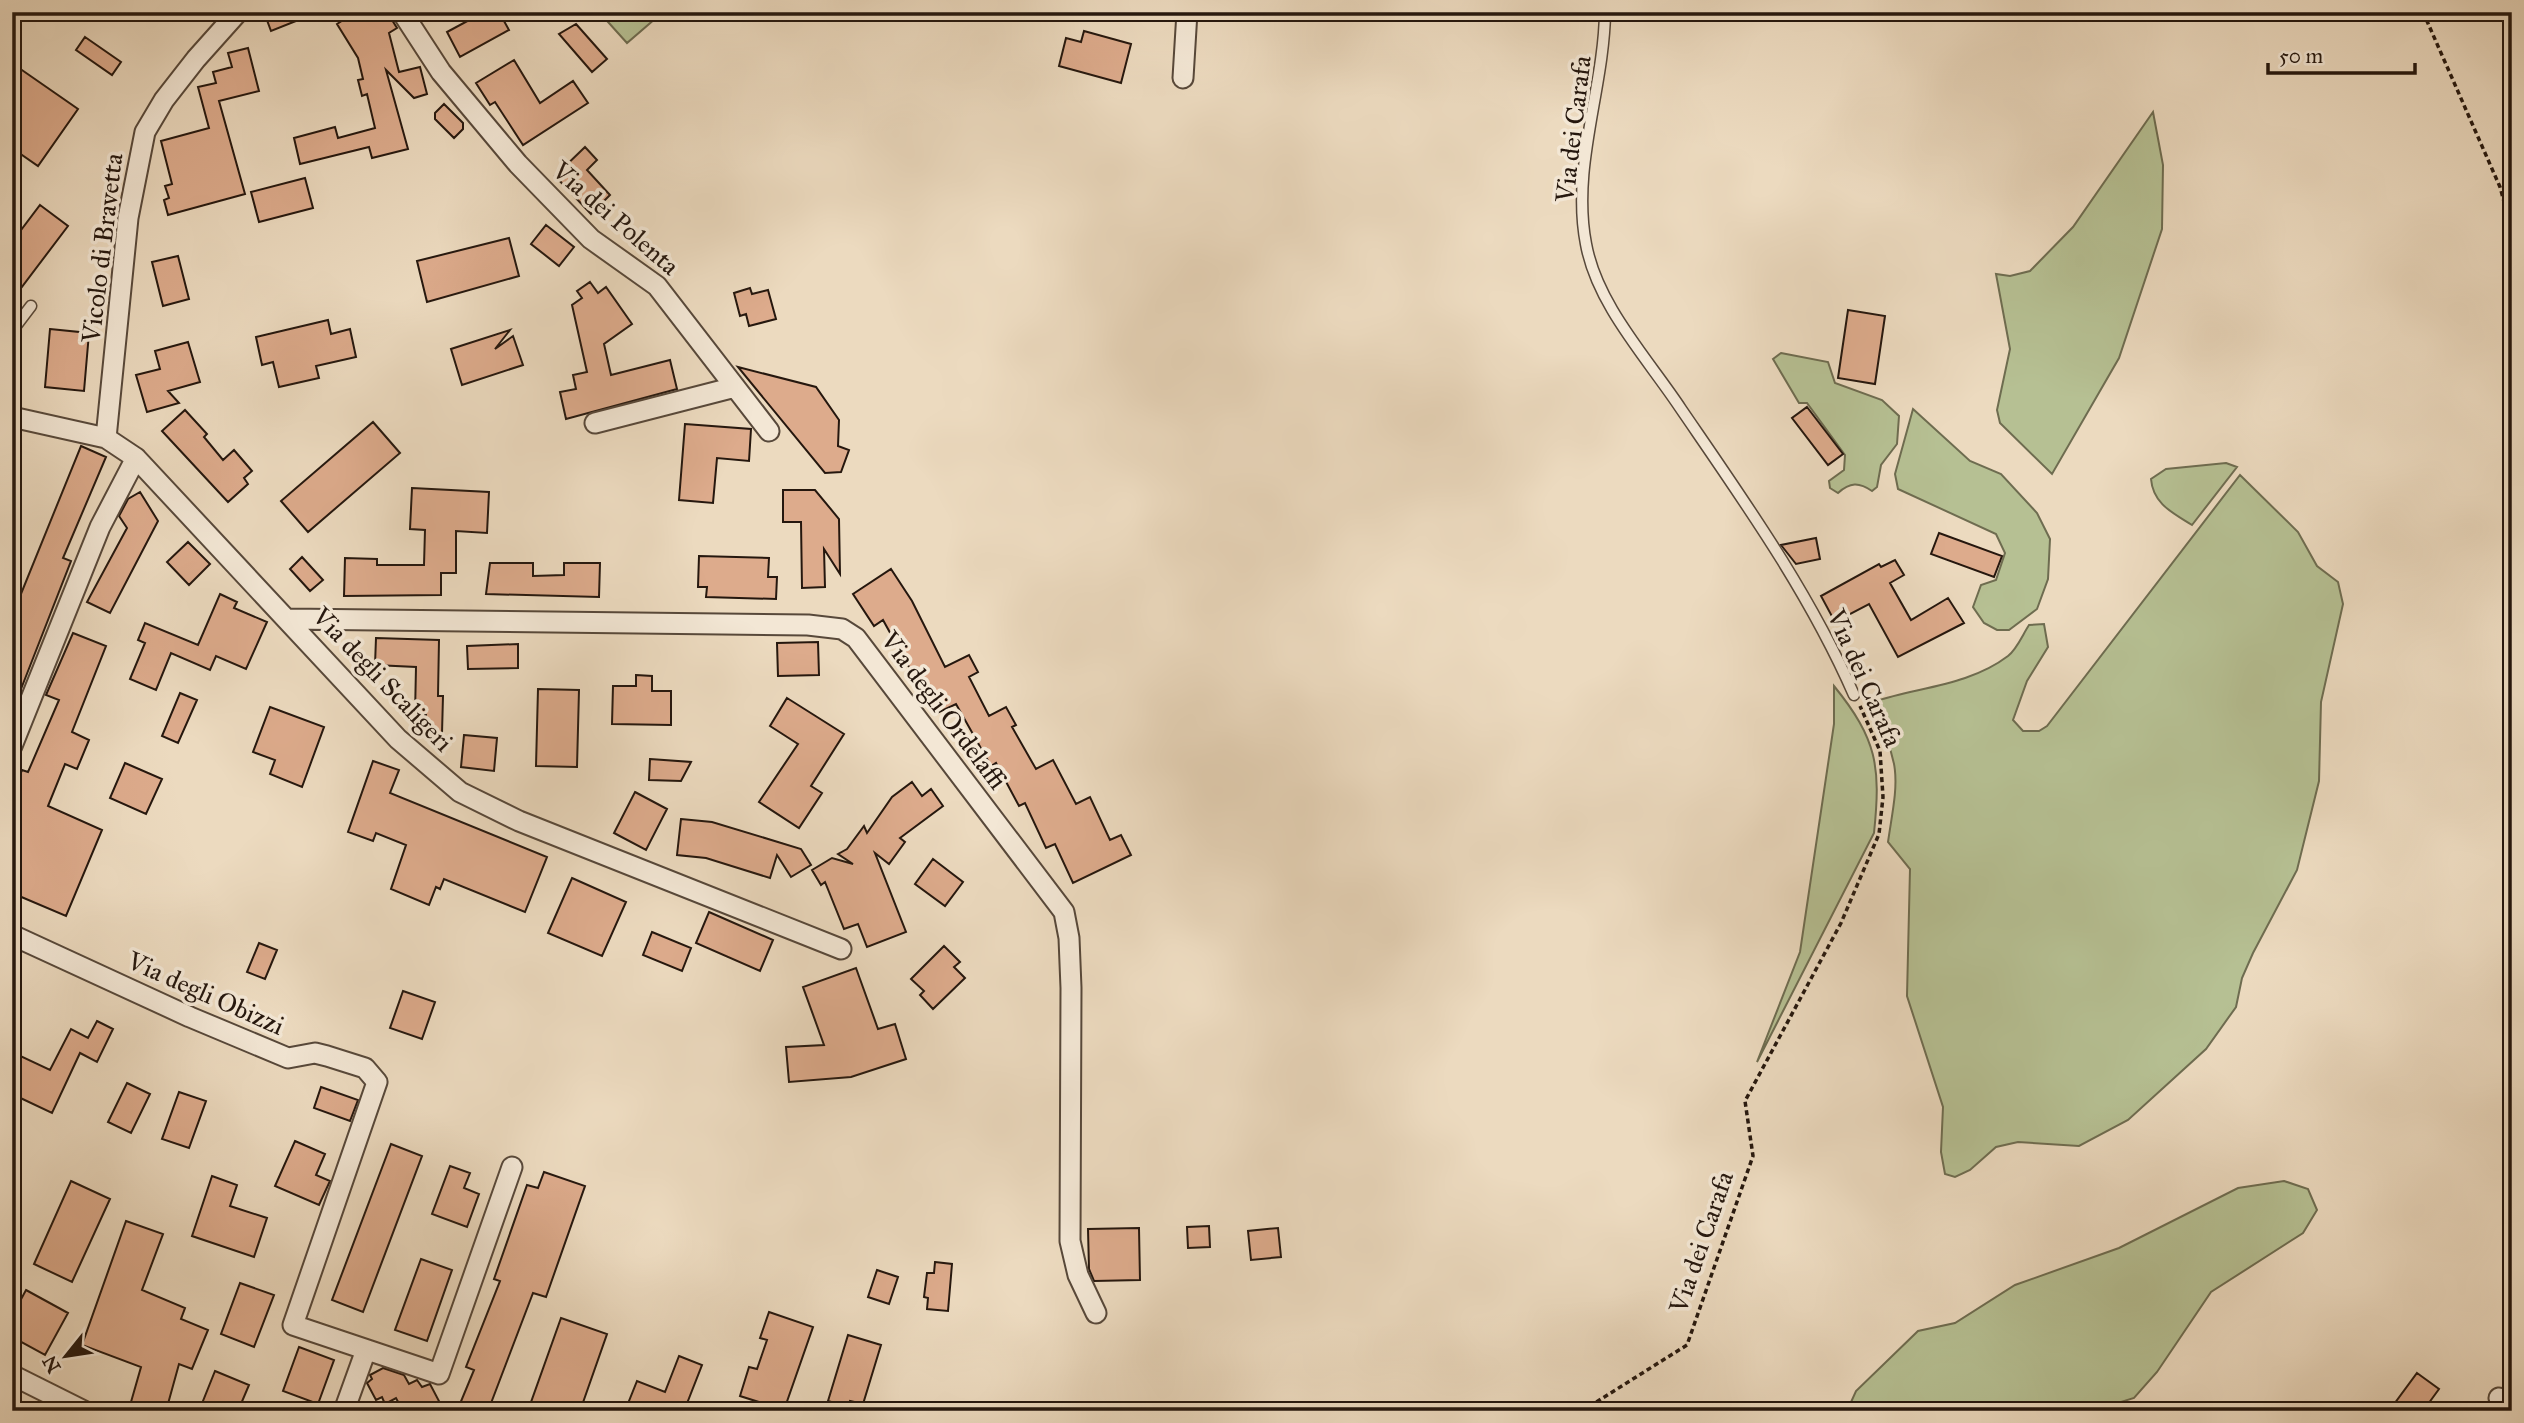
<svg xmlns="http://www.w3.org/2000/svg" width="2524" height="1423" viewBox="0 0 2524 1423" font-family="'IM FELL Great Primer',serif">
<rect width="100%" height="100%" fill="#ecdabf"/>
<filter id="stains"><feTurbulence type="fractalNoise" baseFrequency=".00286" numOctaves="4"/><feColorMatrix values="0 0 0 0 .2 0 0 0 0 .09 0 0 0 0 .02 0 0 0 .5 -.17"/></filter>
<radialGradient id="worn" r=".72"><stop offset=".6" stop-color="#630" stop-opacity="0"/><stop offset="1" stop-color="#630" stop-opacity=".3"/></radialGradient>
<path fill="#b6c093" stroke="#6e6c50" stroke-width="2" d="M 599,12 L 663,12 L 627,43 Z
M 2153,112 L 2163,165 L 2162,229 L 2119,358 L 2052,474 L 2000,423 L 1997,410 L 2010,349 L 1996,274 L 2010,276 L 2030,271 L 2073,227 Z
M 1781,353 L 1828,362 L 1835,383 L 1882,400 L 1899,416 L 1897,444 L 1881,465 L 1877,487 L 1872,491 C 1859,482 1850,482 1838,493 L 1830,488 L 1829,481 L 1844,470 L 1845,455 L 1807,403 L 1799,403 L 1773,359 Z
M 1913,409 L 1970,461 L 2001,474 L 2037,513 L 2050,539 L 2048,579 L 2037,609 L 2009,630 L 1997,630 L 1984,623 L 1973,607 L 1981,585 L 1996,580 L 2005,553 L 1996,534 L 1898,489 L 1895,474 Z
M 2226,463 L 2237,467 L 2192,525 C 2173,513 2153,504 2151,479 L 2166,469 Z
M 2240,475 L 2298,532 L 2317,566 L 2338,582 L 2343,604 L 2321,702 L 2319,781 L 2297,870 L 2253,953 L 2242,978 L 2236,1007 L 2206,1049 L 2128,1120 L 2079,1146 L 2018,1142 L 1996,1147 L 1970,1170 L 1955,1177 L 1945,1174 L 1941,1152 L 1943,1107 L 1907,996 L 1910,869 L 1888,842 C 1896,787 1905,764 1872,714 L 1876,701 C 1920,687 1970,685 2008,656 C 2017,649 2023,634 2029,625 L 2044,624 L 2048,647 L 2027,681 L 2013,720 L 2023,731 L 2039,731 L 2047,726 Z
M 1834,686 C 1877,739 1881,766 1874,833 L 1757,1062 L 1800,952 L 1834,724 Z
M 2284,1181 L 2308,1189 L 2317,1210 L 2303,1233 L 2211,1292 L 2157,1372 L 2134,1398 L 2092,1411 L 1847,1411 L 1856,1391 L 1918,1331 L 1955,1323 L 2015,1285 L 2119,1248 L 2238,1188 Z
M 2512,1221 L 2512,1262 L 2507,1263 L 2503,1233 Z"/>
<path fill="#ddab8c" stroke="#25170e" stroke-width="2" d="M 264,12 L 316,12 L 316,13 L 271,31 Z
M 356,12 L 387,12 L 397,28 L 389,33 L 399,72 L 420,67 L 427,94 L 414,98 L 386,70 L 408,149 L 372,158 L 369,147 L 300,164 L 294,138 L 335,127 L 338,138 L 375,128 L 367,94 L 362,96 L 358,80 L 363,79 L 358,58 L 337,24 Z
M 484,12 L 499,12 L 509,30 L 460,57 L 447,32 Z
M 576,24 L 607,59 L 592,72 L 559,34 Z
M 1084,31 L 1131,44 L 1121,83 L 1059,66 L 1066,38 L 1081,42 Z
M 85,37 L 121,62 L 112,75 L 76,50 Z
M 248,48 L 259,91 L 219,101 L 245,194 L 168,215 L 164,200 L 169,198 L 165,186 L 172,184 L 161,141 L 209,128 L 198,87 L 216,83 L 213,72 L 232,67 L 228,53 Z
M 514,60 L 540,103 L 573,81 L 588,103 L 523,145 L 495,102 L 490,105 L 476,83 Z
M 19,68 L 78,109 L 38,166 L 12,148 L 12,77 Z
M 444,104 L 463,123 L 463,129 L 454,138 L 435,119 L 435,113 Z
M 585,147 L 597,160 L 587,170 L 610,195 L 591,214 L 555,176 Z
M 305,178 L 313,208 L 259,222 L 251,192 Z
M 40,205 L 68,226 L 12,300 L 12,242 Z
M 546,225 L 574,247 L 559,266 L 531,244 Z
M 509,238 L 519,276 L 427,302 L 417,261 Z
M 178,256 L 189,299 L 163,306 L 152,262 Z
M 590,282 L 598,293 L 606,287 L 632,324 L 604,344 L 611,375 L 670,360 L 677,389 L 566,419 L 560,392 L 576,389 L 573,375 L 587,372 L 572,305 L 582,298 L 577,291 Z
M 750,288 L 752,294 L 768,290 L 776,319 L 749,326 L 746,314 L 740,316 L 734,293 Z
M 1848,310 L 1885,316 L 1875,384 L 1838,378 Z
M 328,320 L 331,334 L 350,329 L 356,357 L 316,366 L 319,378 L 279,387 L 273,362 L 262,365 L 256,337 Z
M 50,329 L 89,333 L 84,391 L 45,387 Z
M 510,330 L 495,349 L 513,336 L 523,365 L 462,385 L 451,349 Z
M 188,342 L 200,382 L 168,391 L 179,403 L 147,412 L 136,375 L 160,369 L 155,351 Z
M 738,367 L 816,387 L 839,420 L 838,446 L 849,450 L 841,472 L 825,473 Z
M 1807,407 L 1843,454 L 1828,465 L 1792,418 Z
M 185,410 L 207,434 L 204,437 L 223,460 L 234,450 L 252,471 L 244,478 L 248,484 L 228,502 L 162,431 Z
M 373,422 L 400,453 L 308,532 L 281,501 Z
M 685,424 L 751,429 L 749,461 L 717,458 L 713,503 L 679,500 Z
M 81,446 L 106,457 L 63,558 L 71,561 L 12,712 L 12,616 Z
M 412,488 L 489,492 L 487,533 L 456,531 L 456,573 L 441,573 L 441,595 L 344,596 L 345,558 L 377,559 L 377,565 L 424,565 L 425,530 L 410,529 Z
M 783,490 L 815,490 L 839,519 L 840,574 L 824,549 L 825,587 L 802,588 L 801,522 L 783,522 Z
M 140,492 L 158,521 L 110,613 L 87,602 L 127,528 L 119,516 L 128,499 Z
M 1939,533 L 2002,556 L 1994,577 L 1931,554 Z
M 1816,538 L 1820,559 L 1796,564 L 1781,545 Z
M 188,542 L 210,564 L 189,585 L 167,562 Z
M 699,556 L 769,558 L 768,577 L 777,577 L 776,599 L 706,597 L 707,587 L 698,587 Z
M 302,557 L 323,580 L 310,591 L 290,569 Z
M 1895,560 L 1904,575 L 1890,583 L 1911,620 L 1948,598 L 1964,623 L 1898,657 L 1869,604 L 1835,622 L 1821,596 L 1879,564 L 1881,567 Z
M 490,563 L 533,563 L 533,576 L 564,575 L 564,563 L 600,563 L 599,597 L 486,594 Z
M 891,569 L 912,601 L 945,667 L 969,655 L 978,672 L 969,677 L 989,716 L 1006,707 L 1016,725 L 1012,727 L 1036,769 L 1053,760 L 1076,804 L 1090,797 L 1110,840 L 1121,835 L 1131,855 L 1073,883 L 1055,844 L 1046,848 L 1025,803 L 1019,806 L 996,763 L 991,766 L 956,704 L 935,714 L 883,620 L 874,626 L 853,594 Z
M 220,594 L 237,602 L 234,608 L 267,622 L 246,669 L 216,656 L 210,670 L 171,653 L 156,690 L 130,679 L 145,643 L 138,640 L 145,623 L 198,645 Z
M 73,633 L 106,646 L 72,732 L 89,740 L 77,769 L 65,764 L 48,806 L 102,830 L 66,916 L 12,893 L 12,794 L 22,770 L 28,772 L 59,700 L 46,695 Z
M 376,638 L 439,640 L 438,696 L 443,696 L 442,733 L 425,733 L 426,715 L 415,715 L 416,667 L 375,665 Z
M 818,642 L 819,675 L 778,676 L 777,643 Z
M 518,644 L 518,668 L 468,669 L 467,646 Z
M 636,675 L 652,676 L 652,691 L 671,691 L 671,725 L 612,724 L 613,686 L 636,686 Z
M 538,689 L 579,690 L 577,767 L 536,766 Z
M 180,693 L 197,700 L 178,743 L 162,736 Z
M 787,698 L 844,734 L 811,786 L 822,793 L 799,828 L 759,802 L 798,744 L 770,726 Z
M 270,707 L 324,727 L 302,787 L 270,774 L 275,760 L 253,752 Z
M 464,735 L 497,738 L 494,771 L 461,767 Z
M 650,759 L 691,762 L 681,781 L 649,780 Z
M 373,761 L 399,770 L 390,793 L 547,857 L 525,912 L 444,879 L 440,889 L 436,887 L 429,905 L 391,889 L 406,845 L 376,833 L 373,841 L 348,832 Z
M 125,763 L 162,779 L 146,814 L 110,798 Z
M 912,782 L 922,796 L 931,789 L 943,806 L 900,838 L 905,842 L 889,864 L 875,853 L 906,932 L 867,947 L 858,924 L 844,929 L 825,882 L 821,885 L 812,870 L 832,858 L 853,864 L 838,854 L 847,849 L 864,826 L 867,833 L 892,797 Z
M 635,792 L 667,809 L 646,850 L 614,833 Z
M 681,819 L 712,822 L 801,849 L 811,865 L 791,877 L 777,855 L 770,878 L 706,858 L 677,855 Z
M 933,859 L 963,882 L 945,906 L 915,884 Z
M 572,878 L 626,902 L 602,956 L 548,933 Z
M 709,912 L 773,940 L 760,971 L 696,943 Z
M 652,932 L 691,948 L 682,971 L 643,955 Z
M 259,943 L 277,950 L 265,979 L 247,972 Z
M 944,946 L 960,962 L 954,967 L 965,978 L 933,1009 L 920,995 L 924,991 L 911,979 Z
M 856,968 L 878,1029 L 895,1024 L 906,1059 L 851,1077 L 789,1082 L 786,1047 L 824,1045 L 803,987 Z
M 403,991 L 435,1002 L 422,1039 L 390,1028 Z
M 97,1021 L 113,1029 L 97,1062 L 80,1053 L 52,1113 L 12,1094 L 12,1052 L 50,1070 L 71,1029 L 88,1038 Z
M 127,1083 L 150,1094 L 131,1133 L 108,1122 Z
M 321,1087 L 358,1100 L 350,1121 L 314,1108 Z
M 179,1092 L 206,1101 L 189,1148 L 162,1139 Z
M 295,1141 L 325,1154 L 316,1175 L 330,1181 L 319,1205 L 275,1186 Z
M 391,1144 L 422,1156 L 363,1312 L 332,1300 Z
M 450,1166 L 470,1173 L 464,1188 L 479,1194 L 467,1227 L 432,1214 Z
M 544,1172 L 585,1186 L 546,1297 L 533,1293 L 488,1411 L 457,1411 L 474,1370 L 466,1367 L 500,1281 L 494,1279 L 527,1185 L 538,1188 Z
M 212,1176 L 237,1185 L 230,1206 L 267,1218 L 254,1257 L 192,1236 Z
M 71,1181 L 110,1199 L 72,1282 L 34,1264 Z
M 126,1221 L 163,1234 L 142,1290 L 185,1308 L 181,1319 L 208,1330 L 192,1369 L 179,1364 L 166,1411 L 131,1402 L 141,1367 L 82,1345 Z
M 1209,1226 L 1210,1247 L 1188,1248 L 1187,1227 Z
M 1139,1228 L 1140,1280 L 1094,1281 L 1089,1269 L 1088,1229 Z
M 1278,1228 L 1281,1257 L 1251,1260 L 1248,1231 Z
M 421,1259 L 452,1270 L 427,1341 L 395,1330 Z
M 935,1262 L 952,1264 L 948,1311 L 927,1309 L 928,1298 L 924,1297 L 927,1273 L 934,1273 Z
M 877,1270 L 898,1277 L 889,1304 L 868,1297 Z
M 240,1283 L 274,1295 L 254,1347 L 221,1334 Z
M 26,1290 L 68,1313 L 45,1355 L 12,1337 L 12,1316 Z
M 769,1312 L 813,1327 L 784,1410 L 740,1396 L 749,1367 L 757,1369 L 767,1340 L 760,1338 Z
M 561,1318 L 607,1334 L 580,1411 L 546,1411 L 530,1405 Z
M 848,1335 L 881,1345 L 863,1404 L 850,1401 L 848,1407 L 828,1401 Z
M 299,1347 L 334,1360 L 318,1404 L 283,1391 Z
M 679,1356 L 702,1365 L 684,1411 L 625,1411 L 637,1381 L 665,1392 Z
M 383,1368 L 404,1375 L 409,1384 L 417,1380 L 422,1387 L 430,1384 L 440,1403 L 426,1411 L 403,1411 L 396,1398 L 385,1404 L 382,1397 L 376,1400 L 367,1383 L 372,1379 L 370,1375 Z
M 215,1371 L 249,1385 L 238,1411 L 199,1411 Z
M 2417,1373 L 2439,1389 L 2423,1411 L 2389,1411 Z"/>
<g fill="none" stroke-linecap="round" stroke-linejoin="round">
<defs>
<path id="service" d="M 1605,12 C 1604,89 1571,167 1586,244 C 1597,305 1648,359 1681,409 C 1744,501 1809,592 1854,695
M 12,331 L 31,306"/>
<path id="minor" d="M 402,12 L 441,72 L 518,164 L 591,239 L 657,286 L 769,431
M 1183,78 L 1187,12
M 12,417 L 106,438 L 136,458 L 398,739 L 460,792 L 519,821 L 841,949
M 595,423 L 735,387
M 106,438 L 128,218 L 145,132 L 164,100 L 196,59 L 238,12
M 288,619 L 808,625 L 842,629 L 856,638 L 1064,912 L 1069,938 L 1071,988 L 1070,1241 L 1078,1275 L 1096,1313
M 12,746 L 100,527 L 136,458
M 12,935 L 190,1017 L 288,1058 L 315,1053 L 327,1056 L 365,1068 L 377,1082 L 293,1325 L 439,1374 L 512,1167
M 12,1375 L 84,1411
M 2499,1398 L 2512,1408
M 344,1411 L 366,1350"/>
</defs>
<use href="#service" stroke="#57483a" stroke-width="13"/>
<use href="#minor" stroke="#57483a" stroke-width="23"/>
<path stroke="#25170e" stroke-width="3.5" stroke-dasharray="5 3.5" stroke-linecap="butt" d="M 2423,12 L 2500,187 L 2512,231
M 1582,1411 L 1687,1345 L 1753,1156 L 1745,1101 L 1841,923 L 1879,834 L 1883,797 L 1880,751 L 1860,706"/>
<use href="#service" stroke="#f3e7d5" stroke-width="10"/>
<use href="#minor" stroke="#f3e7d5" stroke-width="19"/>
</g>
<g text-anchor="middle" stroke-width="7" stroke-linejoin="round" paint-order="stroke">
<g font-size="26" fill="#25170e" stroke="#f3e7d5">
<text transform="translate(1573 129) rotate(-83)" y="9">Via dei Carafa</text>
<text transform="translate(616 218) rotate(41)" y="9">Via dei Polenta</text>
<text transform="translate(102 248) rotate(-83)" y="9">Vicolo di Bravetta</text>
<text transform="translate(1865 678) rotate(66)" y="9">Via dei Carafa</text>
<text transform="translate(383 679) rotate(46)" y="9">Via degli Scaligeri</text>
<text transform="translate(944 710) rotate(53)" y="9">Via degli Ordelaffi</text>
<text transform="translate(206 993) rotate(24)" y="9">Via degli Obizzi</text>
<text transform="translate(1701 1242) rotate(-71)" y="9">Via dei Carafa</text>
</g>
</g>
<rect width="2524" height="1423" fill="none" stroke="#ecdabf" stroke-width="42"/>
<rect x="14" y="14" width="2496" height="1395" fill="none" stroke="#25170e" stroke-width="3.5"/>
<rect x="21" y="21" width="2482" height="1381" fill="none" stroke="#25170e" stroke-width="2"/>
<g transform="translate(66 1356) rotate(240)" stroke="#f3e7d5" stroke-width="5" paint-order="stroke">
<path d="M0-5L12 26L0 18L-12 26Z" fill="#25170e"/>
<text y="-10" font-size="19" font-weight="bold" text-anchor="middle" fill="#25170e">N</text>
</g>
<path d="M2268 63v10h147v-10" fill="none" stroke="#25170e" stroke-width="3.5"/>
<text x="2279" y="63" font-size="21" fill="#25170e" stroke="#f3e7d5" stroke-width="5" paint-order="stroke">50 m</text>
<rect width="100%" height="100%" filter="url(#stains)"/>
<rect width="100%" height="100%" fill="url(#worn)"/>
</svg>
